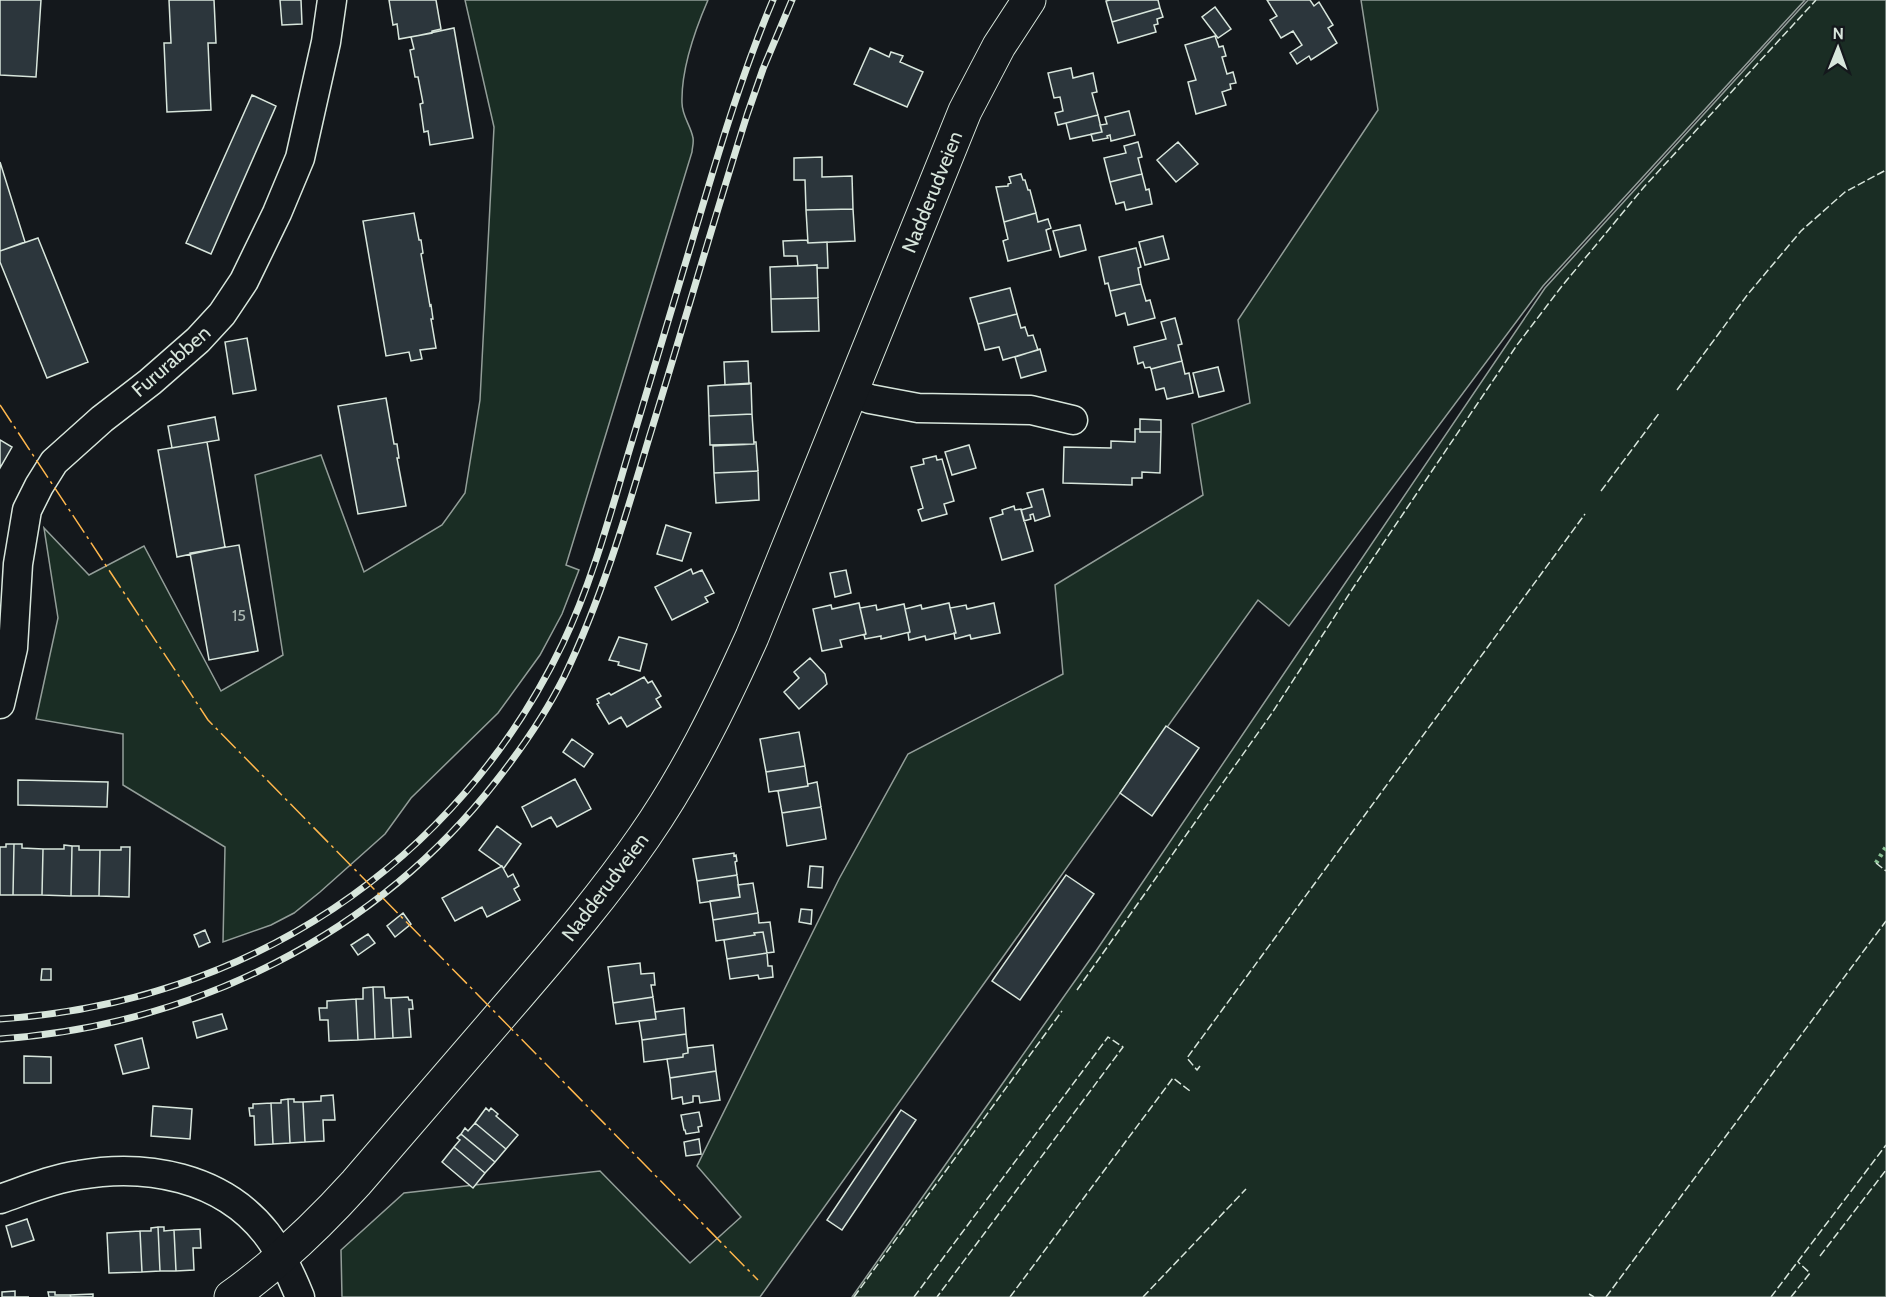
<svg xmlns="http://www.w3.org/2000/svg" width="1886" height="1297" viewBox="0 0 1886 1297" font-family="Cabin,sans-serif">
<rect width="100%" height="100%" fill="#14181c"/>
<path fill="#1a2d24" stroke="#939e99" stroke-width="1.5" d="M 465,0 L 708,0 C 695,30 681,70 682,103 C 682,116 691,126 693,138 C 694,143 692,148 692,152 L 566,565 L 579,570 L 562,614 L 540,655 L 498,713 L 411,798 L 385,834 L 320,892 L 294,913 L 271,925 L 223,942 L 225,847 L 123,785 L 123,734 L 36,719 L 58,618 L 44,528 L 89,575 L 144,546 L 221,691 L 283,655 L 255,475 L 321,455 L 364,572 L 442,525 L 465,493 L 480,400 L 494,127 Z
M 1361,0 L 1805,0 L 1543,286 L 1289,626 L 1258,600 L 760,1297 L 342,1297 L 341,1250 L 404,1193 L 600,1171 L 690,1263 L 741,1217 L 697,1166 L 839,879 L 908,754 L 1063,674 L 1055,585 L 1203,495 L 1192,424 L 1250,403 L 1238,320 L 1378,110 Z
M 1808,0 L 1886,0 L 1886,1297 L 852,1297 L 1096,951 L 1545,288 Z"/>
<path fill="#2c363c" stroke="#d8e6dc" stroke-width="1.5" d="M 0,0 L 41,0 L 36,77 L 0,75 Z
M 169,0 L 214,0 L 216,43 L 208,43 L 211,110 L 167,112 L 164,43 L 171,43 Z
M 280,0 L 301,0 L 302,24 L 282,25 Z
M 389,0 L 436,0 L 441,29 L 432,31 L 432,33 L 399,39 L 397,24 L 393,25 Z
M 1110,0 L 1158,0 L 1160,8 L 1112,22 L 1106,1 Z
M 1267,0 L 1310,0 L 1314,6 L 1319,2 L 1333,25 L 1328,28 L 1337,43 L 1311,60 L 1309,56 L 1297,64 L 1290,53 L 1302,45 L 1293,31 L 1281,38 L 1270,20 L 1277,16 Z
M 1215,7 L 1231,29 L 1218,38 L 1202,17 Z
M 1160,8 L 1163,17 L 1157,19 L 1158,24 L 1154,25 L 1156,32 L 1118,43 L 1112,22 Z
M 454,28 L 473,138 L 430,145 L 428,131 L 424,132 L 420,104 L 423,103 L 418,77 L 415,77 L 410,50 L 414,49 L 411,37 Z
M 1215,36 L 1219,47 L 1223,46 L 1226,56 L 1222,57 L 1227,74 L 1233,72 L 1236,83 L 1230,84 L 1231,89 L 1222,92 L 1226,105 L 1196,114 L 1188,82 L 1196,80 L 1185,45 Z
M 870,48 L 889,57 L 891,52 L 903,56 L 900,62 L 923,72 L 907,107 L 854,84 Z
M 1071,68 L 1073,78 L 1093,73 L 1097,92 L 1092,93 L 1098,115 L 1058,125 L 1055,113 L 1063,111 L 1060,97 L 1054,98 L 1048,73 Z
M 252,95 L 276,106 L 211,254 L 186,243 Z
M 1129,111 L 1135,135 L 1111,141 L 1110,135 L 1107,136 L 1108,138 L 1093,141 L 1091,134 L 1102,132 L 1100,125 L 1107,124 L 1105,117 Z
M 1098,115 L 1102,132 L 1070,139 L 1066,123 Z
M 1138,142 L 1142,157 L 1138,158 L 1142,174 L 1110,182 L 1104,158 L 1126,153 L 1124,146 Z
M 1178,142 L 1198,164 L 1176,182 L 1157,160 Z
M 822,157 L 822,177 L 852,176 L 853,209 L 806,210 L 805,180 L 794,180 L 794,158 Z
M 0,162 L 25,242 L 0,251 Z
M 1021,174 L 1023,180 L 1025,180 L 1028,190 L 1030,190 L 1036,213 L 1004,222 L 996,187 L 1008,186 L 1008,184 L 1011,183 L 1009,177 Z
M 1142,174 L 1146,190 L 1149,189 L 1152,204 L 1126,210 L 1124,202 L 1116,204 L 1110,182 Z
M 853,209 L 855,241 L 808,243 L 806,210 Z
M 414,213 L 419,240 L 421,240 L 423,253 L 421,254 L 430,306 L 431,305 L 433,319 L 431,319 L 436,348 L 420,350 L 422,359 L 411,361 L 409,352 L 386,356 L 363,221 Z
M 1036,213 L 1038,222 L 1048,219 L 1051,228 L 1046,230 L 1051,250 L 1008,261 L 1003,241 L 1008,239 L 1004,222 Z
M 1080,225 L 1086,250 L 1060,257 L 1053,231 Z
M 1163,236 L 1169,259 L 1145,265 L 1139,242 Z
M 38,238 L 88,362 L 47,378 L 0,262 L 0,251 Z
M 807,240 L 808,243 L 827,242 L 828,268 L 817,268 L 817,265 L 798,266 L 797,256 L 784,256 L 783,241 Z
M 1136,248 L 1141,267 L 1138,268 L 1141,284 L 1110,291 L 1108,283 L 1105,284 L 1099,257 Z
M 817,265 L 818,298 L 771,299 L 770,267 Z
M 1141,284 L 1146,301 L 1150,300 L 1155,318 L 1128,325 L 1125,313 L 1116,316 L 1110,291 Z
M 1010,288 L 1017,314 L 978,324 L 970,298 Z
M 818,298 L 819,331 L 772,332 L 771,299 Z
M 1017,314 L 1021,328 L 1025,327 L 1028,336 L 1033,335 L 1038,350 L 1003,360 L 999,347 L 985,350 L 978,324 Z
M 1175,318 L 1182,344 L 1178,345 L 1182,361 L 1151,369 L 1150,367 L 1145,368 L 1143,362 L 1138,364 L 1134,347 L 1166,339 L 1161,322 Z
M 247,338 L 256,390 L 233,394 L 225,342 Z
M 1040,349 L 1046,371 L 1021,378 L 1015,357 Z
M 748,361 L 749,384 L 725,385 L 724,362 Z
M 1182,361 L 1185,374 L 1189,373 L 1193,393 L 1167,399 L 1164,388 L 1156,390 L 1151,369 Z
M 1218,367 L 1224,391 L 1199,397 L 1193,373 Z
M 751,383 L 752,414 L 709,416 L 708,386 Z
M 386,398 L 394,444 L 397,444 L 399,458 L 397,458 L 406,506 L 358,514 L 338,406 Z
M 752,414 L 754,444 L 710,445 L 709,416 Z
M 215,417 L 219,440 L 172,448 L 168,426 Z
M 1140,419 L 1161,420 L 1161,432 L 1140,432 Z
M 1135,429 L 1140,429 L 1140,432 L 1161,432 L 1160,473 L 1142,472 L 1142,478 L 1132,478 L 1132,485 L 1063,483 L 1064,447 L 1111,448 L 1111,441 L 1135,442 Z
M 0,440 L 12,447 L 0,468 Z
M 207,442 L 225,547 L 177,557 L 158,450 Z
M 754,442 L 756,442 L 758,471 L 714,473 L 713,446 L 754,444 Z
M 969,445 L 976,468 L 952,475 L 945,452 Z
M 936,456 L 937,460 L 942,459 L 954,501 L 944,504 L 947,514 L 922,521 L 918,510 L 923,508 L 911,467 L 924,464 L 923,459 Z
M 758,471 L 759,500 L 716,503 L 714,473 Z
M 1043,489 L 1050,516 L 1035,521 L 1033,514 L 1030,515 L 1031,519 L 1024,521 L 1021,510 L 1032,507 L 1027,493 Z
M 1014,506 L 1015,510 L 1021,509 L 1033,551 L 1002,560 L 990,518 L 1003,514 L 1002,510 Z
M 666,525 L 691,533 L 682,561 L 657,554 Z
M 239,545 L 258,651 L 209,660 L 190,553 Z
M 691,569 L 693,574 L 702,570 L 714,593 L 705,597 L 708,602 L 672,620 L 655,587 Z
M 846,570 L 851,593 L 835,597 L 830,573 Z
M 859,603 L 866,634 L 840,640 L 842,647 L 822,651 L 813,609 L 831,605 L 832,609 Z
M 949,603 L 956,633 L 926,640 L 925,636 L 909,640 L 908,633 L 910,632 L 905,609 L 921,605 L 922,609 Z
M 994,603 L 1000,633 L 971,639 L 970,635 L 955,639 L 954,633 L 956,633 L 950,608 L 966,605 L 967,609 Z
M 904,604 L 910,632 L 881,639 L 881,636 L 865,639 L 864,635 L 866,634 L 860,608 L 876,605 L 877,610 Z
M 619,637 L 647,644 L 640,671 L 618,665 L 619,662 L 609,660 Z
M 810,658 L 825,674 L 827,684 L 799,709 L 784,692 L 799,678 L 794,672 Z
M 644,677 L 648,683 L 652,681 L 661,696 L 656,699 L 661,707 L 627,727 L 621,717 L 609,724 L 597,704 L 599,703 L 597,699 L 609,693 L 611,695 Z
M 1166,726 L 1199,748 L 1152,816 L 1120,793 Z
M 799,732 L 805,766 L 766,772 L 760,739 Z
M 572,739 L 593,754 L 584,767 L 563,752 Z
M 805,766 L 808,786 L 769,792 L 766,772 Z
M 575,779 L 591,809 L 557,827 L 551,817 L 532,827 L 522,807 Z
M 18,780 L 108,782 L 107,807 L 18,805 Z
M 817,782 L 821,807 L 782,813 L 778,791 L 808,786 L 808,784 Z
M 821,807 L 826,839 L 787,846 L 782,813 Z
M 497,826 L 521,844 L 504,868 L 479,850 Z
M 6,844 L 14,844 L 13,895 L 0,895 L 0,847 L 6,847 Z
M 14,844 L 22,844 L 22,848 L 43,849 L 42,895 L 13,895 Z
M 64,845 L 72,846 L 71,896 L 42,895 L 43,849 L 64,849 Z
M 72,846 L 79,846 L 79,850 L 100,850 L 99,896 L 71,896 Z
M 121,847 L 130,847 L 129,897 L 99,896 L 100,850 L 121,850 Z
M 734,853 L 734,856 L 736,855 L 737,861 L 735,862 L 737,875 L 697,881 L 693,859 Z
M 502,866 L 508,877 L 513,874 L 519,886 L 514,889 L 520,900 L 487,917 L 482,907 L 455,921 L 442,898 Z
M 810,866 L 823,867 L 822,888 L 808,887 Z
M 737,875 L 740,897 L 700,903 L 697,881 Z
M 1066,875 L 1094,894 L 1020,1000 L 992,981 Z
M 753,883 L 758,913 L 713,920 L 710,901 L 740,897 L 738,885 Z
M 801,909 L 812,910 L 811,924 L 799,922 Z
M 403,913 L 411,924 L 395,937 L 387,926 Z
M 758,913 L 759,923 L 770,922 L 774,952 L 767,953 L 763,932 L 754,933 L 755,935 L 716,941 L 713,920 Z
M 205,930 L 210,942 L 199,947 L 194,935 Z
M 763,932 L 767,953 L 727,959 L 724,940 L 755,935 L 754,933 Z
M 368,934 L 375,943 L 358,955 L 351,945 Z
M 767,953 L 768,966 L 772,966 L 773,977 L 759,979 L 758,975 L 730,979 L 727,959 Z
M 640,963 L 641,974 L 654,973 L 655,985 L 651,985 L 653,997 L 613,1003 L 608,967 Z
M 42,969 L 51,969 L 51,980 L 41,980 Z
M 373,987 L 375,1039 L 358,1040 L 356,999 L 363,999 L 363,988 Z
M 373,987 L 384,987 L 385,998 L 391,998 L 393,1038 L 375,1039 Z
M 408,997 L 409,1000 L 412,1000 L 413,1009 L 409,1009 L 411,1037 L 393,1038 L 391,998 Z
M 653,997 L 656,1019 L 616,1024 L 613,1003 Z
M 356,999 L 358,1040 L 329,1041 L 328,1020 L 320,1020 L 319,1008 L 327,1008 L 327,1001 Z
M 684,1008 L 686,1034 L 642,1040 L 639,1021 L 656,1019 L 655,1012 Z
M 222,1014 L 227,1029 L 197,1038 L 193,1022 Z
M 686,1034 L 688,1053 L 683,1054 L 683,1057 L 644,1062 L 642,1040 Z
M 142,1038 L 149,1068 L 123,1074 L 115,1045 Z
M 713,1045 L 716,1071 L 670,1078 L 667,1059 L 683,1057 L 683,1054 L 688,1053 L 688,1048 Z
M 24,1056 L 51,1057 L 51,1083 L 24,1083 Z
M 716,1071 L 720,1100 L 700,1103 L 699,1096 L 693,1096 L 693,1102 L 683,1104 L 682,1097 L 672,1099 L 670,1078 Z
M 333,1095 L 335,1120 L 323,1120 L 324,1141 L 305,1142 L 303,1102 L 321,1101 L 321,1096 Z
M 288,1099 L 294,1099 L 294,1102 L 303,1102 L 305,1142 L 290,1143 Z
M 288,1099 L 290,1143 L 273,1144 L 271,1103 L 281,1103 L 281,1100 Z
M 271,1103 L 273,1144 L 255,1145 L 254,1116 L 250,1116 L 249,1108 L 253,1108 L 253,1104 Z
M 153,1106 L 192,1109 L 190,1139 L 151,1136 Z
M 486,1108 L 489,1111 L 491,1108 L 498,1114 L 496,1116 L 518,1135 L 506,1149 L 475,1123 Z
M 901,1110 L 916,1120 L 842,1230 L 827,1220 Z
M 699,1112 L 702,1126 L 698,1127 L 699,1132 L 686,1134 L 685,1130 L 684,1130 L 681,1115 Z
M 475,1123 L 506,1149 L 495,1162 L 461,1134 L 465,1128 L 468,1131 Z
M 461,1134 L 495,1162 L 485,1173 L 454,1147 L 460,1140 L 457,1138 Z
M 699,1139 L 701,1154 L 686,1156 L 684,1142 Z
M 454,1147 L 485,1173 L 473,1188 L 442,1162 Z
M 27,1219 L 34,1240 L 12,1247 L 6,1226 Z
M 158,1227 L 164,1227 L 164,1231 L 174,1230 L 176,1271 L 160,1271 Z
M 158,1227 L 160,1271 L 142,1272 L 140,1231 L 151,1231 L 151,1228 Z
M 200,1229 L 201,1248 L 193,1248 L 194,1270 L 176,1271 L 174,1230 Z
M 140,1231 L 142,1272 L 109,1273 L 107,1233 Z
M 15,1291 L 15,1297 L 29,1297 L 2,1297 L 2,1292 Z
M 48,1292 L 55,1292 L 55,1295 L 70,1295 L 71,1297 L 49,1297 Z
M 93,1294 L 93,1297 L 71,1297 L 70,1295 Z"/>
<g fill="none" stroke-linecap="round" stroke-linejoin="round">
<defs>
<path id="minor" d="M 851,392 L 870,399 L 918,408 L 1031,410 L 1073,420
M 0,704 L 13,648 L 18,564 L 27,510 L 39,486 L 54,462 L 102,419 L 150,382 L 198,340 L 222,314 L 244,281 L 277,213 L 300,158 L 326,42 L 332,0
M 0,1199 C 26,1190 52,1179 79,1175 C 146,1163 222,1177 266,1233 C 280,1251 291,1275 300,1297"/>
<path id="major" d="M 231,1297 C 277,1264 318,1225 356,1183 C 411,1120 465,1057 519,994 C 563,943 606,892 644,837 C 687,775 721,706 752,637 L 965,111 L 999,46 L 1029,0"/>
</defs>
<use href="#minor" stroke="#d8e6dc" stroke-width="31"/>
<use href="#major" stroke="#d8e6dc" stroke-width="35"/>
<use href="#minor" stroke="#14181c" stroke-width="28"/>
<use href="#major" stroke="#14181c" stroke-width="33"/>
<defs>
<path id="rail" d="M 0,1019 C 245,1003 456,866 563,643 C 594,578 612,507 633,438 C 655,365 677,291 699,218 C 721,144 743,71 773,0
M 0,1039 C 194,1025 377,935 497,780 C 522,748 546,713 564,677 C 601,600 625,519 649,438 C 682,331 713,222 747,115 L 763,69 L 792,0"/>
</defs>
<use href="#rail" stroke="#d8e6dc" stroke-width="7"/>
<use href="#rail" stroke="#14181c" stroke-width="4.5" stroke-dasharray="14" stroke-linecap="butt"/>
<path stroke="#8ac095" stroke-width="4.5" stroke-dasharray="3 4.5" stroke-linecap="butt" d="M 1876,863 L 1886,847"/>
<path stroke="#d8e6dc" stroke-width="1.5" stroke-dasharray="8 3" stroke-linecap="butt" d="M 1677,390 L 1748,294 L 1801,231 L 1845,192 L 1886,170
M 1601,491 L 1660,412
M 1876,863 L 1886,871
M 1077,990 L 1272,713 L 1355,585 L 1517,345 L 1562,286 L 1644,187 L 1816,0
M 1200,1066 L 1197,1070 L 1187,1058 L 1585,514
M 1820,1256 L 1886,1170
M 1589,1294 L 1594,1297
M 854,1297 L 1062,1011
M 914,1297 L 1108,1037 L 1123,1047 L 937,1297
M 1010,1297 L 1173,1078 L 1190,1091
M 1143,1297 L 1246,1189
M 1606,1297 L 1886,921
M 1771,1297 L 1886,1145
M 1791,1297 L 1810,1273 L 1798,1262"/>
<path stroke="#ffb74d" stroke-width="1.5" stroke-dasharray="21 4.5 3 4.5" stroke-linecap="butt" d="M 0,405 L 208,720 L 758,1280"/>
</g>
<g text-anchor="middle" stroke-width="4.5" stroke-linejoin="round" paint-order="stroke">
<g font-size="16" fill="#adbab4">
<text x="239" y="621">15</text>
</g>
<g font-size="20" fill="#d8e6dc" stroke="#14181c">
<text transform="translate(932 192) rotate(-68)" y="7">Nadderudveien</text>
<text transform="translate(171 361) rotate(-41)" y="7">Fururabben</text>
<text transform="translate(605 887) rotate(-53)" y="7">Nadderudveien</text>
</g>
</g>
<g transform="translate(1838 48) rotate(1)" stroke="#14181c" stroke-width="4.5" paint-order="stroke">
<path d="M0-4.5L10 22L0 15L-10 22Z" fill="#d8e6dc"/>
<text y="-9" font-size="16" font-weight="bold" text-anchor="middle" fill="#d8e6dc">N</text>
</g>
</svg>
